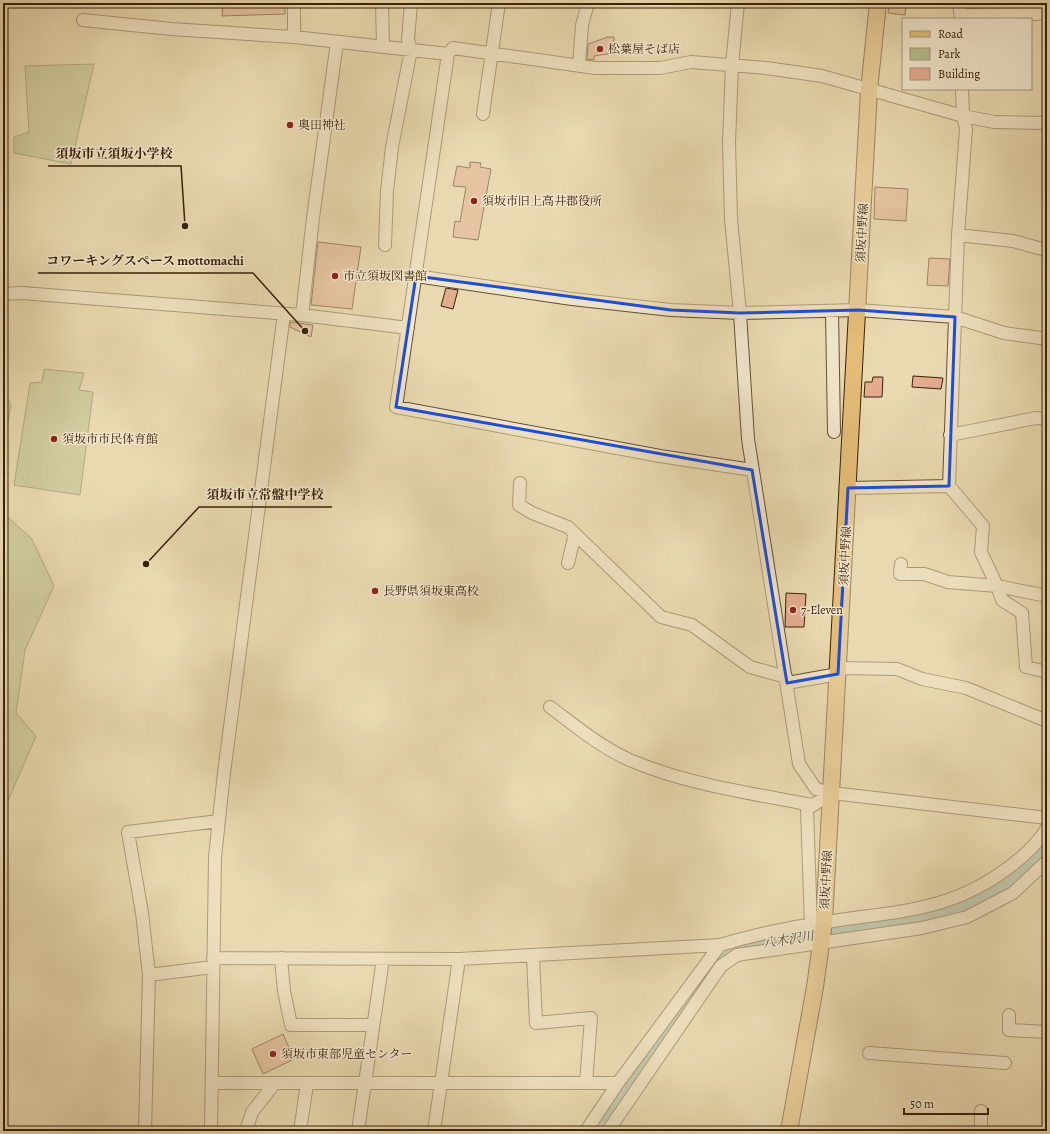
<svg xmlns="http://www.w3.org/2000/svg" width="1050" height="1134" viewBox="0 0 1050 1134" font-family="Alegreya,'Noto Serif JP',serif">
<rect width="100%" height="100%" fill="#e9d9b0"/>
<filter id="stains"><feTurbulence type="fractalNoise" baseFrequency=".005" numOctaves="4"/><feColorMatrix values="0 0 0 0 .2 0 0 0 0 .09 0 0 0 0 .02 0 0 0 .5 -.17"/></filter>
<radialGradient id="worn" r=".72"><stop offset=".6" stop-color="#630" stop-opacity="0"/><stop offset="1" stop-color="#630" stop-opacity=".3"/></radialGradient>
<path fill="#b5bf8c" stroke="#77704a" d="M 94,64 L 71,164 L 14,153 L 14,137 L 29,132 L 25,66 Z
M 44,369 L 84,373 L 79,390 L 93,392 L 80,495 L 14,485 L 30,383 L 42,382 Z
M 3,390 L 11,405 L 3,449 Z
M 3,513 L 32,539 L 54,586 L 25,650 L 16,713 L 36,736 L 8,801 L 3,802 Z"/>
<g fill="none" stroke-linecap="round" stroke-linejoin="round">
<path stroke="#97baaf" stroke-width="20" d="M 597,1131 L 662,1035 L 723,955 L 749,946 L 914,920 L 948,912 L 973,902 L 998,888 L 1031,863 L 1047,846"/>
</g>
<path fill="#e3ac8f" stroke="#392109" d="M 223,3 L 285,3 L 285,14 L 222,16 Z
M 890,3 L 906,3 L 905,15 L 888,13 Z
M 608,37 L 614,37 L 614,53 L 594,56 L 594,60 L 587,59 L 588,44 Z
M 470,162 L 481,163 L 480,167 L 491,169 L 478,240 L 453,237 L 455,221 L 460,222 L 466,187 L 453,186 L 457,166 L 470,168 Z
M 875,187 L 908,189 L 906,221 L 874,219 Z
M 318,242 L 361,247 L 352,309 L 311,305 Z
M 929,258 L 950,259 L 948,286 L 927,285 Z
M 446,288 L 458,290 L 453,309 L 441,306 Z
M 290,322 L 313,325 L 311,337 L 290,327 Z
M 913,376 L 943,378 L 941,389 L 912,387 Z
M 873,377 L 883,377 L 882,397 L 864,397 L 865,382 L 872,382 Z
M 786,593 L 806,594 L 804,627 L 785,627 Z
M 283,1034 L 294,1059 L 263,1074 L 252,1049 Z"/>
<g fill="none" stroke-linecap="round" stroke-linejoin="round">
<defs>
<path id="minor" d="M 382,3 L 383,47
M 738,3 L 732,65 L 729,143 L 731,219 L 740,313 L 748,439 L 799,764 L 816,789 L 832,793 L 1047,818
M 959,3 L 961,19
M 961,15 L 1037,14 L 1047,10
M 83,20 L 171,29 L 294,37 L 448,54
M 294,37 L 294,3
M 579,65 L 582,25 L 588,3
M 962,89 L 963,116 L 966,129 L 958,235 L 949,486 L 983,526 L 981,552 L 997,586 L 1047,596
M 483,114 L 499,3
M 958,235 L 1013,241 L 1042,249
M 385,245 L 387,191 L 392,147 L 411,50 L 408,40 L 411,3
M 416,276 L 572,299 L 671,310 L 740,313 L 858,310 L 955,317 L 1004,333 L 1047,339
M 3,294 L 22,293 L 302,315 L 408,328
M 832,311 L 834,432
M 302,315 L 313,218 L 337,42
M 950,435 L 1036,418 L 1047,419
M 752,470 L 660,456 L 396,407 L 448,54 L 453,48 L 595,68 L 660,68 L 691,62 L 766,68 L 822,76 L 963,116 L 994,122 L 1047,123
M 520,483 L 519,505 L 532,513 L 568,527 L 661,617 L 692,625 L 750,667 L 786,677
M 848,488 L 949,486
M 568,563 L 575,534
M 901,564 L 900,574 L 924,574 L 948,582 L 997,586 L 1002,600 L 1022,613 L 1026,667 L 1047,672
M 839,668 L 897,669 L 922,679 L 966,688 L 1047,721
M 787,683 L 838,674
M 550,707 C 577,727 605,751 637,763 C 691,785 755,794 812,805
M 811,925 L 807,809 L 832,793
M 533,957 L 536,1023 L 591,1018 L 586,1083
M 213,958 L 459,959 L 720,945 C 754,935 790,927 826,922 C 897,911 952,912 1012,865 C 1025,855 1038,843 1047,828
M 281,958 L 284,991 L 291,1025 L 373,1025
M 149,975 L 213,967
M 1009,1015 L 1009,1030 L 1047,1032
M 869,1053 L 1005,1063
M 212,1083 L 618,1083
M 981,1111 L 981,1131
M 145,1131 L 149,975 L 142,913 L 128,832 L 219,821
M 211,1131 L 215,857 L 224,773 L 284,314
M 246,1131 L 252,1112 L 275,1083
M 300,1131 L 307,1084
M 358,1131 L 383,959
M 434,1131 L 459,959
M 586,1131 L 618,1083 L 720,945
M 608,1131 L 721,966 L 737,955 L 922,928 L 967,917 L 1013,893 L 1047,861"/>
<path id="major" d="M 789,1131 L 815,987 L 824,922 L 869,90 L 878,3"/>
</defs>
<use href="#minor" stroke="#654f33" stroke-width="14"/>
<use href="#major" stroke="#392109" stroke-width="18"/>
<use href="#minor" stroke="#f1e6cc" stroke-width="12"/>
<use href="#major" stroke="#e4bc78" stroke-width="16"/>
</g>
<path d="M0 0H1050V1134H0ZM 416,276 L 671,310 L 740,313 L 858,310 L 955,317 L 949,486 L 848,488 L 838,674 L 787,683 L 752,470 L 396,407 Z" fill="#e9d9b0" fill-opacity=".55" fill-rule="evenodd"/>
<path fill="none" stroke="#1d4ed8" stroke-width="3" stroke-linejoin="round" d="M 416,276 L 671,310 L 740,313 L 858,310 L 955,317 L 949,486 L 848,488 L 838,674 L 787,683 L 752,470 L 396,407 Z"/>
<g fill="#8f2418" stroke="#f1e6cc" stroke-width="1.5">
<circle cx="600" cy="49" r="4"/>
<circle cx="290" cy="125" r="4"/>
<circle cx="474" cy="201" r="4"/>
<circle cx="335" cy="276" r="4"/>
<circle cx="54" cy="439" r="4"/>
<circle cx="375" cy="591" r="4"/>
<circle cx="793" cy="610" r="4"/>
<circle cx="273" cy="1054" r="4"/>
</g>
<g text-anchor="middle" stroke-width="3" stroke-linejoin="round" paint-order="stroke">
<g font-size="12" fill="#392109" stroke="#f1e6cc" text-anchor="start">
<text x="608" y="53">松葉屋そば店</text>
<text x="298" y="129">奥田神社</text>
<text x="482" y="205">須坂市旧上高井郡役所</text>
<text x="343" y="280">市立須坂図書館</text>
<text x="62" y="443">須坂市市民体育館</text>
<text x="383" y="595">長野県須坂東高校</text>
<text x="801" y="614">7-Eleven</text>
<text x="281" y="1058">須坂市東部児童センター</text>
</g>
<g font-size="12" fill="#392109" stroke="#f1e6cc">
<text transform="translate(862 233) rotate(-87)" y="4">須坂中野線</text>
<text transform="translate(845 556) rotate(-87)" y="4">須坂中野線</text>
<text transform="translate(826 880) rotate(-87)" y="4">須坂中野線</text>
</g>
<g font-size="13" font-style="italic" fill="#554f3b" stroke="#f1e6cc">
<text transform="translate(788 939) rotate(-9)" y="5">八木沢川</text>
</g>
</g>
<path fill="none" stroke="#392109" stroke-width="1.5" d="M185 226L181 166H48M305 331L253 273H38M146 564L199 507H332"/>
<g fill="#392109" stroke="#f1e6cc" stroke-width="1.5">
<circle cx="185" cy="226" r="4"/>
<circle cx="305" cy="331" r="4"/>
<circle cx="146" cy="564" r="4"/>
</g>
<g font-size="13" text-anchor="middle" font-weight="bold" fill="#392109" stroke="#f1e6cc" stroke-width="3" stroke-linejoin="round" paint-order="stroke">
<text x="114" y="158">須坂市立須坂小学校</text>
<text x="145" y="265">コワーキングスペース mottomachi</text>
<text x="265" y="499">須坂市立常盤中学校</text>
</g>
<rect width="1050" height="1134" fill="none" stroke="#e9d9b0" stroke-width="16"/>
<rect x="4" y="4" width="1042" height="1126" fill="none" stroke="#392109" stroke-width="2"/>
<rect x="8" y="8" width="1034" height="1118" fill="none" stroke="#392109"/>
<rect x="902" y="18" width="130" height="72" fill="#f1e6cc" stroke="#a7977e"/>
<rect x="910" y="31" width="20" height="6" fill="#e4bc78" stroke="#a7977e"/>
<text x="938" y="38" font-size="12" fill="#392109">Road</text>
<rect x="910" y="48" width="20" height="12" fill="#b5bf8c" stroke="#a7977e"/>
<text x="938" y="58" font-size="12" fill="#392109">Park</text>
<rect x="910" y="68" width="20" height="12" fill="#e3ac8f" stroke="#a7977e"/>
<text x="938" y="78" font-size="12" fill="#392109">Building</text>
<path d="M904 1108v6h84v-6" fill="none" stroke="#392109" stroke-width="2"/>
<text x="910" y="1108" font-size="12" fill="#392109" stroke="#f1e6cc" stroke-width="3" paint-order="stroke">50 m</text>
<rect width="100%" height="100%" filter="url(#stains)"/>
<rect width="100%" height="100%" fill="url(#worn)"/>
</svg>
